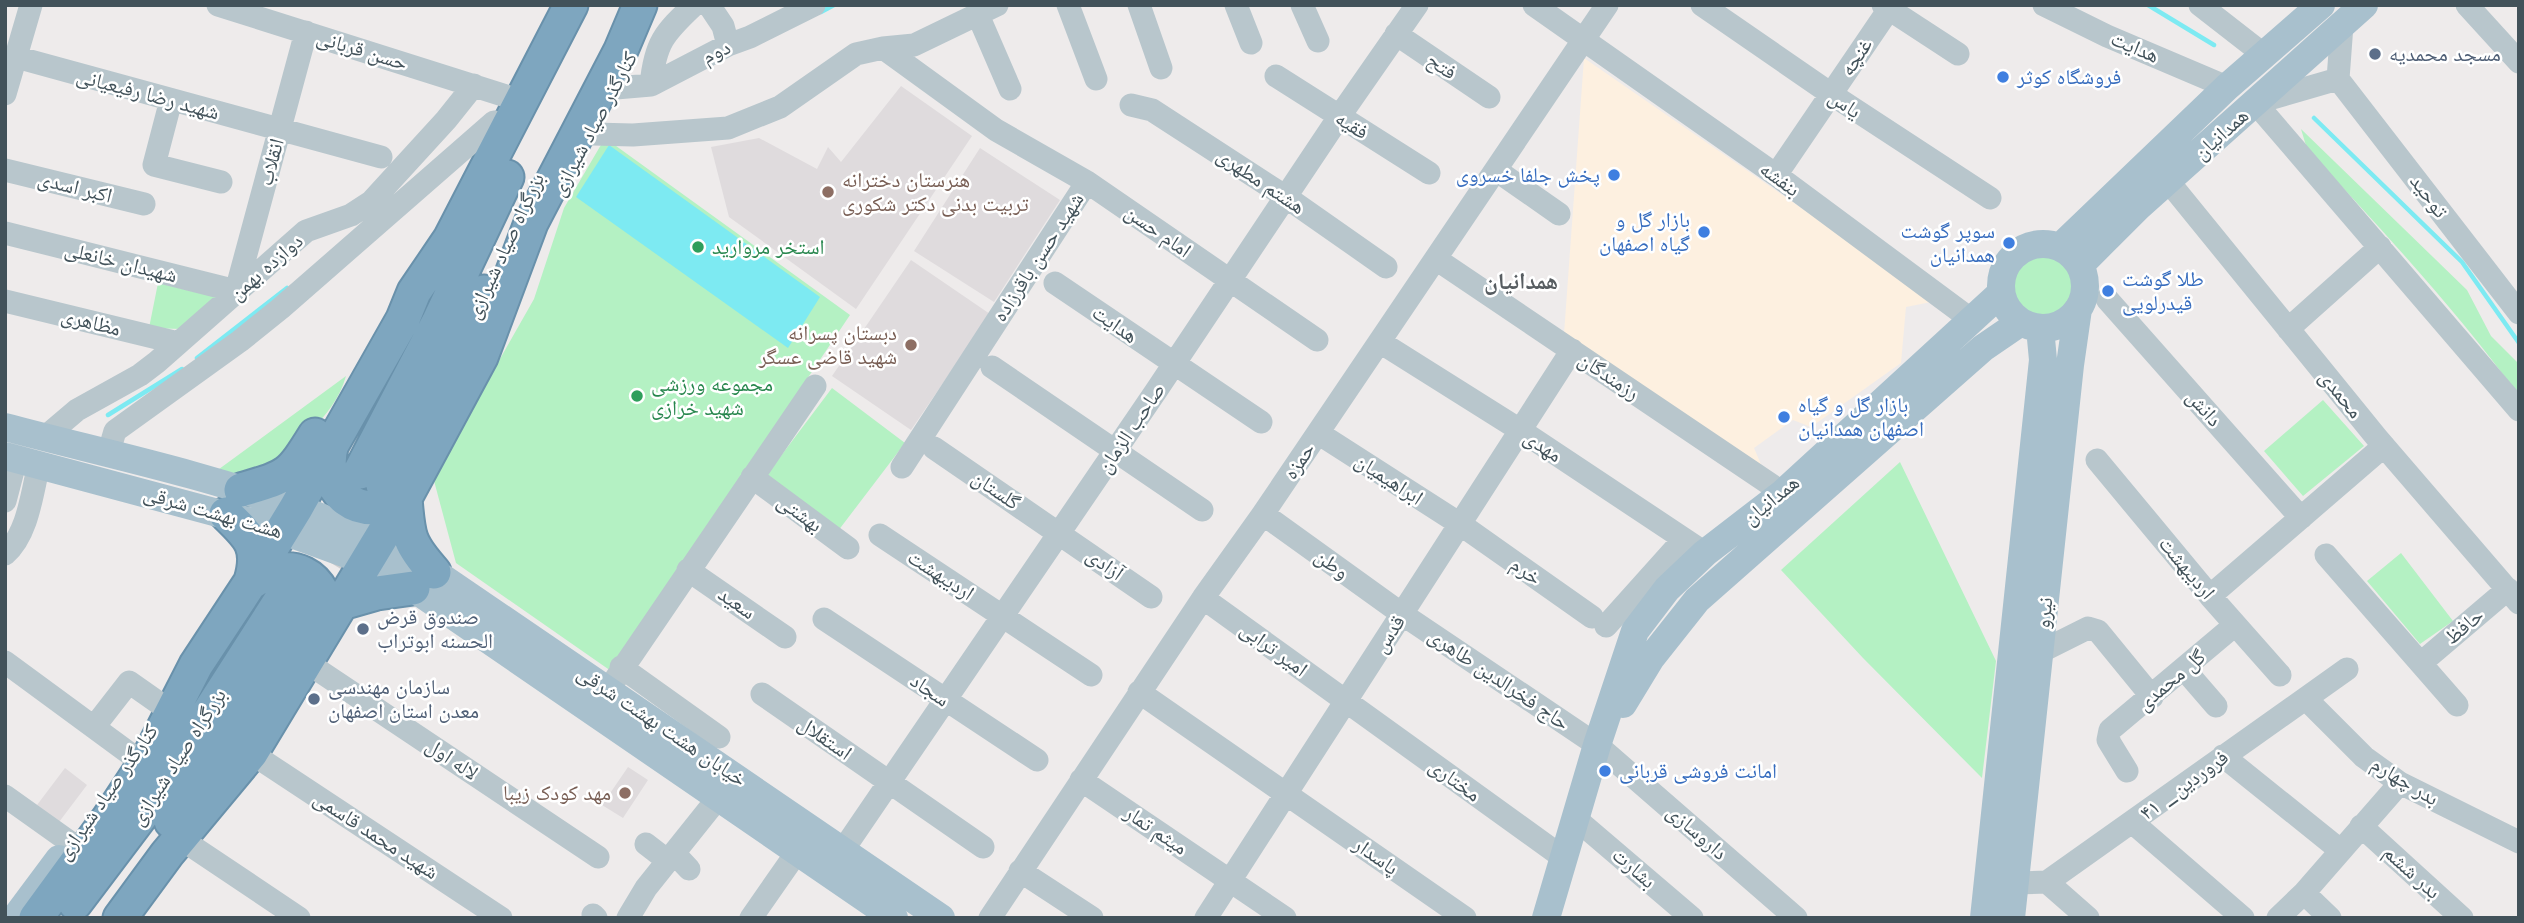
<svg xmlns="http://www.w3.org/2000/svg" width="2524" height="923" viewBox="0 0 2524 923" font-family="Poppins,'Noto Naskh Arabic',sans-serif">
<rect width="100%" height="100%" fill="#eeebeb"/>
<path fill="#fdf0e0" d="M 1584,58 L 1936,301 L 1906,307 L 1901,363 L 1811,427 L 1793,420 L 1754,448 L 1763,469 L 1564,334 Z"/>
<path fill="#dfdbdd" d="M 901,86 L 972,136 L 856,309 L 729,217 L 711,147 L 759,138 L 817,169 L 828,147 L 841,162 Z
M 980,148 L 1060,200 L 994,302 L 914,251 Z
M 911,260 L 990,314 L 911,430 L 832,376 Z
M 628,767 L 648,780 L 623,818 L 602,805 Z
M 65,768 L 87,785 L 59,822 L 37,805 Z"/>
<path fill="#b4f1c3" d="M 2301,129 L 2467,290 L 2491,336 L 2519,364 L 2519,396 C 2455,308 2381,229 2307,149 Z
M 605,138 L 850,315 L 611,671 L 456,563 L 433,477 L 534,299 L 564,208 Z
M2010 287a31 31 0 1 1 62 0a31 31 0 1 1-62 0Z
M 158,283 L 220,298 L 182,329 L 149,328 Z
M 346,376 C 334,420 287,451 254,479 L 215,472 Z
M 832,388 L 905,443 L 838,531 L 765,477 Z
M 2323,400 L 2364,446 L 2303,496 L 2264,451 Z
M 1900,462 L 1996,661 L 1982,778 L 1863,658 L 1781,570 Z
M 2401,553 L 2453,621 L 2420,644 L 2367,581 Z"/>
<path fill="#7deaf2" d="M 609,145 L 820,297 L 788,348 L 576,197 Z"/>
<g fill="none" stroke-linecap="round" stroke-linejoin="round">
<path stroke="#7deaf2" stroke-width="4.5" d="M 2148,5 L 2214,45
M 821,12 L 834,5
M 2314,118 L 2462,262 L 2519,343
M 197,358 L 287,288
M 108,415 L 182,369"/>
<path stroke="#ccccce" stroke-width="33" stroke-dasharray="33 17" stroke-linecap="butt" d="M 307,607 L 357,526"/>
<defs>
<path id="highway" d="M 332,443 C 318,493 360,525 405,498 C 408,536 408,543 434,572
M 360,472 L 438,323 L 507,177
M 383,485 L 465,334 L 484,292
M 241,490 C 288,476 289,477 315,435
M 226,514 C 250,537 261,547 251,581
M 251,583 C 289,554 328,574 329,622
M 342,603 L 377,593 L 413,588
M 171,821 L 307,607
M 75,903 L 152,801 L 286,592
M 36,918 L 109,818 L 149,757 L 196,665 L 250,583 L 296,508 L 403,319 L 414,292 L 450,239 L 571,5
M 120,918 L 167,854 L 251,753 L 405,498 L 481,357 L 531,223 L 621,50 L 640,5"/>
</defs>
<use href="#highway" stroke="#6991ab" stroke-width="37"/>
<path stroke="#b8c6cc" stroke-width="23" d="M 218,5 L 506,96
M 709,5 L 723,26 L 728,45
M 1068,5 L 1096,79
M 1139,5 L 1161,68
M 1236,5 L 1251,43
M 1302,5 L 1318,41
M 1534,5 L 1776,175 L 1973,321
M 1702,5 L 1831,94 L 1990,198
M 1883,5 L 1958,54
M 2044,5 L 2107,36 L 2227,87
M 2200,5 L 2263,54
M 2467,5 L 2519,62
M 978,15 L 1010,89
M 2342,25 L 2338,79 L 2519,313
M 1396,34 L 1489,97
M 883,48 L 996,130 L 1087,182 L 1317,340
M 16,57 L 381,157
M 1276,76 L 1429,173
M 651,85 C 655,43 664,33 694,5
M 616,88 L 651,85 L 728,45 L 750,37 L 814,5
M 5,94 L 31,5
M 171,100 L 154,165 L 221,182
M 2255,103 L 2338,79
M 1131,105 L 1152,110 L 1286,197 L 1386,267
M 2264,113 L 2519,410
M 593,134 L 633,135 L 728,128 L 780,107 L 856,54 L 883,48 L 914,45 L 997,5
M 5,170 L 144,204
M 1496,170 L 1559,214
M 1776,175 L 1889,9
M 2168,181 L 2377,438 L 2519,603
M 5,233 L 236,291 L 306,32
M 1436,259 L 1783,493
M 1055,283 L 1261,422
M 2107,299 L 2301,518
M 5,301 L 178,343
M 2288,329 L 2380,247
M 1380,342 L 1520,430 L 1705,553
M 992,367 L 1202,510
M 1318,433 L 1460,524 L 1592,617
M 44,438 L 77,410 L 140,375 L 157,362 L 306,231 L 351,215 L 371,202 L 446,120 L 474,85
M 934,448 L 1151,597
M 108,455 L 115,431 L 240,341 L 281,308 L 494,122
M 2097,460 L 2210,596 L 2280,675
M 902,467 L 1087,182
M 752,477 L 848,548
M 5,501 L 16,459
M 1263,514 L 1402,614 L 1597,745 L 1796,918
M 880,535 L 1091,675
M 5,554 C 28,534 32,493 39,464
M 2326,555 L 2457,705
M 688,570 L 785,637
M 2210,596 L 2384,446
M 1203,598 L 1565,859
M 824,619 L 1037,760
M 1606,626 L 1684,539
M 2040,652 L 2088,628 L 2098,631 L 2152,697
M 5,662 L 133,756
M 306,662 L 598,857
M 2421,663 L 2508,589
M 621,667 L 719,737
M 2184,669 L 2216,706
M 608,690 L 815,386
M 1139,692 L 1465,918
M 762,694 L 983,847
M 2306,699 L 2364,757 L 2400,783 L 2519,842
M 94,727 L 129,682 L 166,708
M 251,753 L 501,918
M 2223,756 L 2340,850
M 2127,771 L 2108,740 L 2110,730 L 2235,625
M 1081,780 L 1285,918
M 5,796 L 71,843
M 1576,819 L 1692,918
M 2132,822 L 2243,918
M 2361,826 L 2462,918
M 646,844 L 668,861
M 190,845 L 299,918
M 843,850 L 1156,391 L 1339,117 L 1417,5
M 674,853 L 689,869
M 1020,871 L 1092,918
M 2047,882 L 2088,918
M 2015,883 L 2047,882 L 2347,669
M 2304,893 L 2330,918
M 593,915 L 596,918
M 628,918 L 646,888 L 718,798
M 751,918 L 797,852
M 990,918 L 1203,598 L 1263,514 L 1607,5
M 1206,918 L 1572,350
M 2278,918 L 2304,893 L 2400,783"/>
<path stroke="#a8c0cd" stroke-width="28" d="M2001 286a42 42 0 1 1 84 0a42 42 0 1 1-84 0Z
M 2060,247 L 2227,87 L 2321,5
M 2080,265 L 2138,207 L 2364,5
M 5,427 C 103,453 204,474 299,509 C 346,526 390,548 434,572 L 941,918
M 5,456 L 281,530 L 366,561 L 413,588 L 894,918
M 1623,704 L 1651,658 L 1697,600 L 1983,348 L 2021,322
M 15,918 L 59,859
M 1546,918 L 1597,745 L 1635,631 L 1667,589 L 1705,553 L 1783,493 L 2001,293
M 1984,918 L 2043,360 L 2040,328
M 2011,918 L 2070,365 L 2078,309"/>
<use href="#highway" stroke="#7ea6bf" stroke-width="33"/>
</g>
<g fill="#5c6f8a" stroke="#fff" stroke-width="2.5">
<circle cx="2375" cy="54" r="7"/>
<circle cx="363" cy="629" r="7"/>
<circle cx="314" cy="699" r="7"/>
</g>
<g fill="#3f7fe0" stroke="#fff" stroke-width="2.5">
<circle cx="2003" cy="77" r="7"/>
<circle cx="1614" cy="175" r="7"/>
<circle cx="1704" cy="232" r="7"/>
<circle cx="2009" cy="243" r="7"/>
<circle cx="2108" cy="291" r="7"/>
<circle cx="1784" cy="417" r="7"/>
<circle cx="1605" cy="771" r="7"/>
</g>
<g fill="#8d6e63" stroke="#fff" stroke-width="2.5">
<circle cx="828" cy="192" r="7"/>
<circle cx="911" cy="345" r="7"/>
<circle cx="625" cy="793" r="7"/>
</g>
<g fill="#2e9e5b" stroke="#fff" stroke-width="2.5">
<circle cx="698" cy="247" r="7"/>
<circle cx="637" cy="396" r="7"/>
</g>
<g text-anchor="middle" stroke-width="5" stroke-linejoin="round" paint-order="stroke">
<g font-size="21" fill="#42525a" stroke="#fff">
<text transform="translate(2135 47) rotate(23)" y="7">هدایت</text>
<text transform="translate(362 50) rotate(17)" y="7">حسن قربانی</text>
<text transform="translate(716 52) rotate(-26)" y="7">دوم</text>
<text transform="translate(1856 57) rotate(-56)" y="7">غنچه</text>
<text transform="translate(1442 66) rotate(34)" y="7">فتح</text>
<text transform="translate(148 94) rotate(15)" y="7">شهید رضا رفیعیانی</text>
<text transform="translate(1845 104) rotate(34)" y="7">یاس</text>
<text transform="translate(594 124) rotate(-62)" y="7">کنارگذر صیاد شیرازی</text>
<text transform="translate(1352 125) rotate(32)" y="7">فقیه</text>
<text transform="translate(2221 134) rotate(-42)" y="7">همدانیان</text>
<text transform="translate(271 162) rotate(-75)" y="7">انقلاب</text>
<text transform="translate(1780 179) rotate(36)" y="7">بنفشه</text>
<text transform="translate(1261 181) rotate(34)" y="7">هشتم مطهری</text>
<text transform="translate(75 187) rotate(14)" y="7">اکبر اسدی</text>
<text transform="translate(2429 196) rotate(53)" y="7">توحید</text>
<text transform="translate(1158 231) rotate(35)" y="7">امام حسن</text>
<text transform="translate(505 246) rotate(-65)" y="7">بزرگراه صیاد شیرازی</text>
<text transform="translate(1038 257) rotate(-57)" y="7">شهید حسن باقرزاده</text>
<text transform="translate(121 262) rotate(14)" y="7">شهیدان خانعلی</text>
<text transform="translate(266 267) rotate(-41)" y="7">دوازده بهمن</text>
<text transform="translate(91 322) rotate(14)" y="7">مظاهری</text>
<text transform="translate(1115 324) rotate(35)" y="7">هدایت</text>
<text transform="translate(1609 376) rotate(34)" y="7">رزمندگان</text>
<text transform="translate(2341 394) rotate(51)" y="7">محمدی</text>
<text transform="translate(2204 408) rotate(48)" y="7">دانش</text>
<text transform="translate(1131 428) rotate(-56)" y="7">صاحب الزمان</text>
<text transform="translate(1543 446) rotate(34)" y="7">مهدی</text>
<text transform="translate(1299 461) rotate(-56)" y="7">حمزه</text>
<text transform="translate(1389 479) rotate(33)" y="7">ابراهیمیان</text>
<text transform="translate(996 490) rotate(34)" y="7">گلستان</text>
<text transform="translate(1771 500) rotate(-39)" y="7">همدانیان</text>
<text transform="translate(213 512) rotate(16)" y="7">هشت بهشت شرقی</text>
<text transform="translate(800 513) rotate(36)" y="7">بهشتی</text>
<text transform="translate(1105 564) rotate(35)" y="7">آزادی</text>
<text transform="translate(1332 564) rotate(36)" y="7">وطن</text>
<text transform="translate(2187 568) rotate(50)" y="7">اردیبهشت</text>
<text transform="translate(1526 571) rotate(35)" y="7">خرم</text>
<text transform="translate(941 575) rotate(33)" y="7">اردیبهشت</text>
<text transform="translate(737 603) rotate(35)" y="7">سعید</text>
<text transform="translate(2044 613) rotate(-84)" y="7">نیرو</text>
<text transform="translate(2464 626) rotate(-40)" y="7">حافظ</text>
<text transform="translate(1389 634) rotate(-57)" y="7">قدس</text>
<text transform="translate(1274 649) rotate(36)" y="7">امیر ترابی</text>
<text transform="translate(1499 679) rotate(34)" y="7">حاج فخرالدین طاهری</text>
<text transform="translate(2171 680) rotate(-40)" y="7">گل محمدی</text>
<text transform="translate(930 690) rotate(34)" y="7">سجاد</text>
<text transform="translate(662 726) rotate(34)" y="7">خیابان هشت بهشت شرقی</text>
<text transform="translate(825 738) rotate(35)" y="7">استقلال</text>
<text transform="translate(178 757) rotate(-57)" y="7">بزرگراه صیاد شیرازی</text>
<text transform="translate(452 759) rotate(34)" y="7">لاله اول</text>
<text transform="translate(1455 780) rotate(36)" y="7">مختاری</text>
<text transform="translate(2405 781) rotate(31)" y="7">بدر چهارم</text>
<text transform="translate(2184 785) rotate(-36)" y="7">۴۱ _فروردین</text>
<text transform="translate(107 792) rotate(-55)" y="7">کنارگذر صیاد شیرازی</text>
<text transform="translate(1156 830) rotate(34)" y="7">میثم تمار</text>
<text transform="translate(1697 832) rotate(41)" y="7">داروسازی</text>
<text transform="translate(376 835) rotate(33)" y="7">شهید محمد قاسمی</text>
<text transform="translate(1376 856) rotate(35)" y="7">پاسدار</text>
<text transform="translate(1634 868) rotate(41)" y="7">بشارت</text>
<text transform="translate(2412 872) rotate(42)" y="7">بدر ششم</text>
</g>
<g font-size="21" fill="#4e5e75" stroke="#fff" text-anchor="start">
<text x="2389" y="61">مسجد محمدیه</text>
<text x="377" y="624">صندوق قرض<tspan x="377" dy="24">الحسنه ابوتراب</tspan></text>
<text x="328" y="694">سازمان مهندسی<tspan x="328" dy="24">معدن استان اصفهان</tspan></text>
</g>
<g font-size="21" fill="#366cbe" stroke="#fff" text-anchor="start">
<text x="2017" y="84">فروشگاه کوثر</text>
<text x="1600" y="182" text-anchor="end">پخش جلفا خسروی</text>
<text x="1690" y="227" text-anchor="end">بازار گل و<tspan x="1690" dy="24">گیاه اصفهان</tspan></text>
<text x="1995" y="238" text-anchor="end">سوپر گوشت<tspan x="1995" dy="24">همدانیان</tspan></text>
<text x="2122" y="286">طلا گوشت<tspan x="2122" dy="24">قیدرلویی</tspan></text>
<text x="1798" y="412">بازار گل و گیاه<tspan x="1798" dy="24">اصفهان همدانیان</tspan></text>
<text x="1619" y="778">امانت فروشی قربانی</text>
</g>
<g font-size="21" fill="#785e54" stroke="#fff" text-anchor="end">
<text x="842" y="187" text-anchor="start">هنرستان دخترانه<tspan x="842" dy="24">تربیت بدنی دکتر شکوری</tspan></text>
<text x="897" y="340">دبستان پسرانه<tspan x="897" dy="24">شهید قاضی عسگر</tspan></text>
<text x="611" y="800">مهد کودک زیبا</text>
</g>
<g font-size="21" fill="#27864d" stroke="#fff" text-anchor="start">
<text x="712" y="254">استخر مروارید</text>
<text x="651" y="391">مجموعه ورزشی<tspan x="651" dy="24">شهید خرازی</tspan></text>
</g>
<g font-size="23" font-weight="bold" fill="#575d61" stroke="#fff">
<text x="1521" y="289">همدانیان</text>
</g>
</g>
<rect width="2524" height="923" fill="none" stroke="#42525a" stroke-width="14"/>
</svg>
